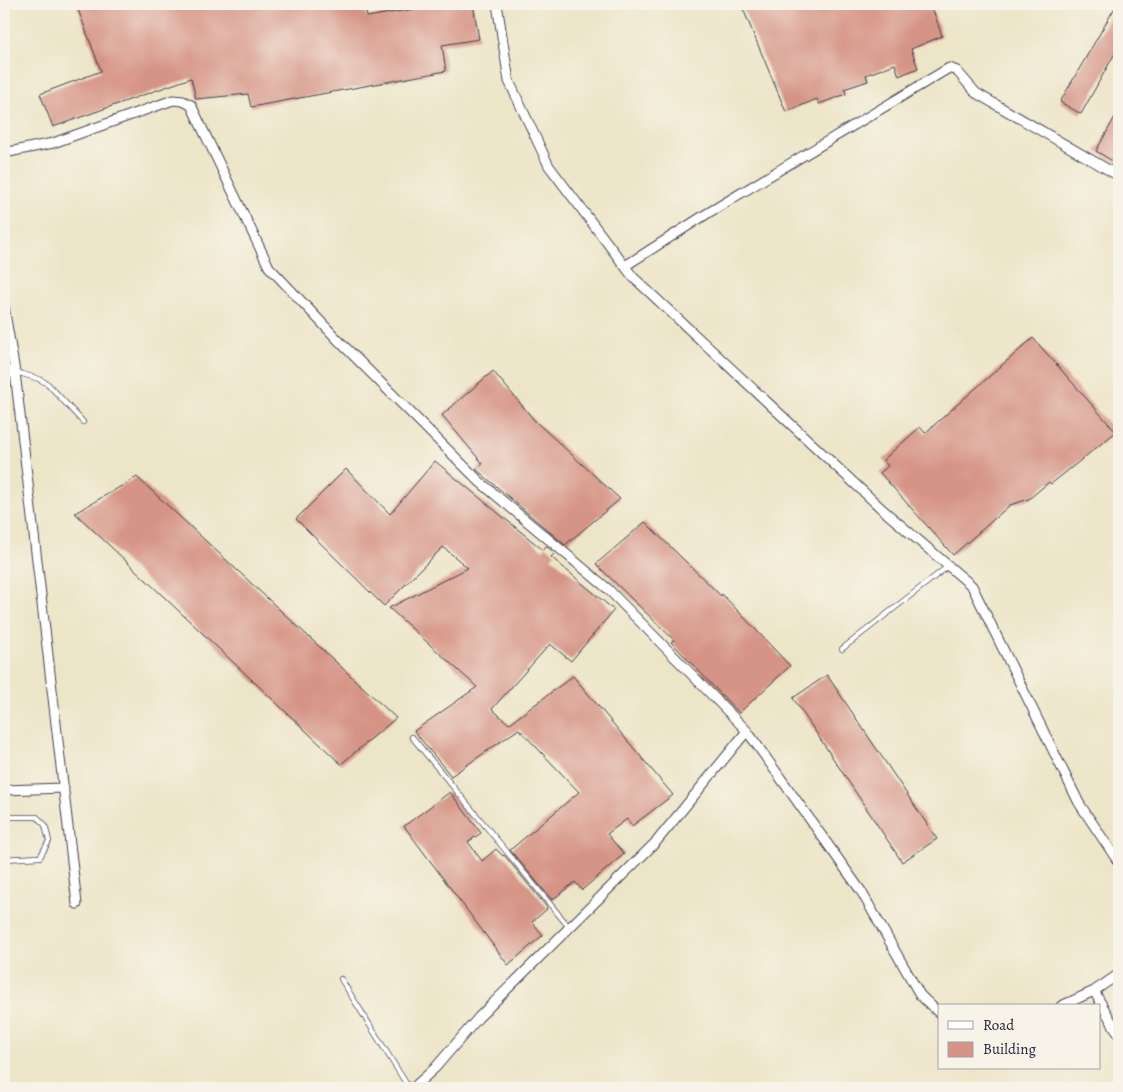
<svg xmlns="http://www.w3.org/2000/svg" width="1123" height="1092" viewBox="0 0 1123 1092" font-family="Alegreya,serif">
<rect width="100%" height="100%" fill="#f7f3e8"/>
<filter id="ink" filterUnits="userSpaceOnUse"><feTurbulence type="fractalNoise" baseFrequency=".02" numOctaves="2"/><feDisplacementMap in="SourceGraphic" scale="10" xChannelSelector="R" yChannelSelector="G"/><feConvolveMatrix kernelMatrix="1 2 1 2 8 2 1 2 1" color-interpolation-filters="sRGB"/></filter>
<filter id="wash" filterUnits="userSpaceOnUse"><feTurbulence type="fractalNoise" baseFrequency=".0096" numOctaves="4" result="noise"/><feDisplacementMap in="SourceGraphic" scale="20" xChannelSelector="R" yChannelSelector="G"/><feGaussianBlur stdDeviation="1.12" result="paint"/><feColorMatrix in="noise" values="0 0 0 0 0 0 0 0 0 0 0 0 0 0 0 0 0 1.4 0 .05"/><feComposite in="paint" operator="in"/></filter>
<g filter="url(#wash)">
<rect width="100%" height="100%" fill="#ede5c8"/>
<g id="blocks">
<path fill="#d69486" d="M 76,4 L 365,4 L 367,17 L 443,4 L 473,4 L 479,39 L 442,45 L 446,71 L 251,107 L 248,94 L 196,99 L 191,78 L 53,127 L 40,94 L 101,71 Z
M 741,4 L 931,4 L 942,36 L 911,49 L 918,68 L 899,76 L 895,64 L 866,75 L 868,81 L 844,89 L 846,94 L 819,104 L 817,99 L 786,112 Z
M 1117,4 L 1119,4 L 1119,46 L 1081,114 L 1060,102 Z
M 1119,110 L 1119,165 L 1096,151 Z
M 1033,338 L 1116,432 L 1051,484 L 1049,482 L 1029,499 L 1010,505 L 953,555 L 880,473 L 888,466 L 883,460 L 920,427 L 925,433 Z
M 493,371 L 535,421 L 620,499 L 565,545 L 476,469 L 483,464 L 442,415 Z
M 435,461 L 543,550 L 546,546 L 555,553 L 551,557 L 614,610 L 571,661 L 550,644 L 492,709 L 509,724 L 573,676 L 673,795 L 632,826 L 627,819 L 607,834 L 624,854 L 582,890 L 575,882 L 552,900 L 510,850 L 579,792 L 519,729 L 451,776 L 414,731 L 477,687 L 389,608 L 468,568 L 443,547 L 384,606 L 296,519 L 346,469 L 390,514 Z
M 137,477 L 396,718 L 341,764 L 75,513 Z
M 645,522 L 721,596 L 722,594 L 790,666 L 739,713 L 671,642 L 674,640 L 596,564 Z
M 827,675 L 937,839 L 902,862 L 793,698 Z
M 450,792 L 481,833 L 468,842 L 482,861 L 496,849 L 503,856 L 504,855 L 546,906 L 547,909 L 532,922 L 543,935 L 508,965 L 404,826 Z"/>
</g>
</g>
<g filter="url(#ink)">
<use href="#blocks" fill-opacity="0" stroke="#403f50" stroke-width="1"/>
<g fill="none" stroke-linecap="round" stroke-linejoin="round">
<defs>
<path id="lane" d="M 16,372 L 39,379 L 48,384 L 83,422
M 842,649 L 947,567
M 412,737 L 569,927
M 4,817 L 37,817 L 45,825 L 49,841 L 40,857 L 4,859
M 341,979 L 409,1088"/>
<path id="street" d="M 497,4 L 509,81 L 549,166 L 633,277 L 883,510 L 972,586 L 1079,803 L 1119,863
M 4,153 L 53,143 L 173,100 L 183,101 L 191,105 L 269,267 L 338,340 L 480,482 L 608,589 L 747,731 L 861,891 L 920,995 L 939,1013
M 625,266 L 708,213 L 949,68 L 957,71 L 976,93 L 1119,176
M 4,307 L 15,372
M 4,373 L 15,372 L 77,904
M 4,790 L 64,788
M 1119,974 L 1094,991 L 1119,1035
M 1061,1006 L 1094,991
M 413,1088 L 435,1068 L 479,1017 L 656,842 L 747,731"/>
</defs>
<use href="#lane" stroke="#403f50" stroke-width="6"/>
<use href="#street" stroke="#403f50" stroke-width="11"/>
<use href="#lane" stroke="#fff" stroke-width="4.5"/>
<use href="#street" stroke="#fff" stroke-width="9"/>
</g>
</g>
<rect width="1123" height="1092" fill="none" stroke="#f7f3e8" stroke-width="20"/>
<rect x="938" y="1004" width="162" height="65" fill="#f7f3e8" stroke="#a29fa3"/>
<rect x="948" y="1021" width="25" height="8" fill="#ffffff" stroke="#a29fa3"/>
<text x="983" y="1030" font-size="15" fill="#22223b">Road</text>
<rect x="948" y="1042" width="25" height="15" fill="#d69486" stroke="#a29fa3"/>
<text x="983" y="1054" font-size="15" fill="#22223b">Building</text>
</svg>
